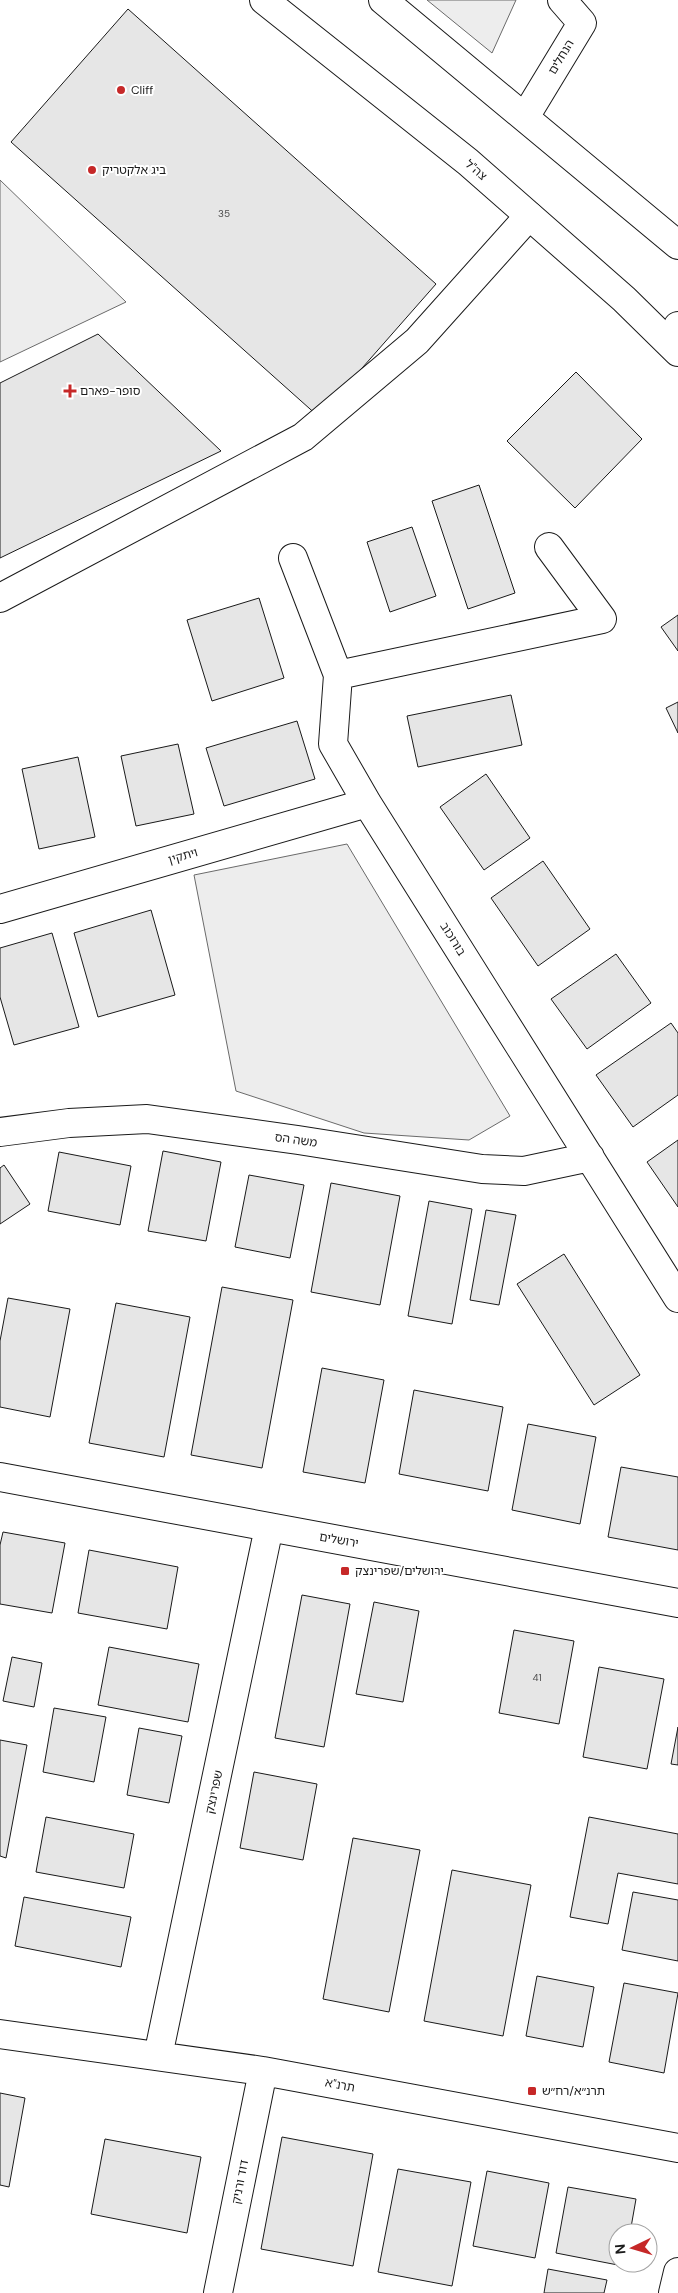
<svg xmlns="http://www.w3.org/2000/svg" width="678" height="2293" viewBox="0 0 678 2293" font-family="'DM Sans','Noto Sans Hebrew',sans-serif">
<rect width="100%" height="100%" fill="#fff"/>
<path fill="#ededed" stroke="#6a6a6a" d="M 427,0 L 516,0 L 492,53 Z
M 0,180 L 126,302 L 0,362 Z
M 347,844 L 510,1116 L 469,1140 L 364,1133 L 236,1091 L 194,875 Z"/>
<path fill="#e6e6e6" stroke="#1a1a1a" d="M 128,9 L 436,284 L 319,417 L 11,142 Z
M 98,334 L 221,451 L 0,558 L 0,383 Z
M 576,372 L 642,439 L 575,508 L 507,441 Z
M 479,485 L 515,593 L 468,609 L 432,501 Z
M 412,527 L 436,596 L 390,612 L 367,542 Z
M 259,598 L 284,678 L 212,701 L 187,620 Z
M 678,615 L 678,651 L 661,627 Z
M 511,695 L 522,745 L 418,767 L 407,716 Z
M 678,702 L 678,733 L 666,708 Z
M 297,721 L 315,779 L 224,806 L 206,748 Z
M 178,744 L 194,814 L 136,826 L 121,756 Z
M 78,757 L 95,837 L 39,849 L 22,769 Z
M 486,774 L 530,838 L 484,870 L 440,807 Z
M 543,861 L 590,929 L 538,966 L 491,898 Z
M 151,910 L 175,995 L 98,1017 L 74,933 Z
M 52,933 L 79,1027 L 14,1045 L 0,997 L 0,948 Z
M 616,954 L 651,1003 L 587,1049 L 551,999 Z
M 671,1023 L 678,1033 L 678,1095 L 633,1127 L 596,1075 Z
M 678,1140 L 678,1207 L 647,1162 Z
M 163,1151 L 221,1162 L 206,1241 L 148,1231 Z
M 59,1152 L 131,1166 L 120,1225 L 48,1211 Z
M 4,1165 L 30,1204 L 0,1224 L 0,1168 Z
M 249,1175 L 304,1185 L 290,1258 L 235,1247 Z
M 331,1183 L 400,1196 L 380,1305 L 311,1292 Z
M 429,1201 L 472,1209 L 452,1324 L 408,1316 Z
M 486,1210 L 516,1215 L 499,1305 L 470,1300 Z
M 564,1254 L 640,1375 L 594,1405 L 517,1284 Z
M 222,1287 L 293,1300 L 262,1468 L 191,1455 Z
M 8,1298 L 70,1309 L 50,1417 L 0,1407 L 0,1341 Z
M 116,1303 L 190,1317 L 164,1457 L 89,1443 Z
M 322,1368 L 384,1380 L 365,1483 L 303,1472 Z
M 414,1390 L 503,1407 L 488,1491 L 399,1474 Z
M 528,1424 L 596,1437 L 580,1524 L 512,1510 Z
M 621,1467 L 678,1477 L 678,1550 L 608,1537 Z
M 3,1532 L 65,1543 L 52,1613 L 0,1604 L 0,1545 Z
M 89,1550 L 178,1567 L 167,1629 L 78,1613 Z
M 302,1595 L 350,1604 L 324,1747 L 275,1738 Z
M 374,1602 L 419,1611 L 403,1702 L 356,1694 Z
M 514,1630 L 574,1641 L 559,1724 L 499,1713 Z
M 109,1647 L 199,1664 L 188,1722 L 98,1705 Z
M 12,1657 L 42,1663 L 34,1707 L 3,1701 Z
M 599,1667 L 664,1679 L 647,1769 L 583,1757 Z
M 54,1708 L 106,1717 L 94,1782 L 43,1772 Z
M 678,1727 L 678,1765 L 671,1764 Z
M 139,1728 L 182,1736 L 169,1803 L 127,1795 Z
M 0,1740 L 27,1745 L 6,1858 L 0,1856 Z
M 254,1772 L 317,1784 L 303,1860 L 240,1848 Z
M 46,1817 L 134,1834 L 124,1888 L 36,1872 Z
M 589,1817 L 678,1834 L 678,1884 L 618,1873 L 608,1924 L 570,1917 Z
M 353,1838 L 420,1850 L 389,2012 L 323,1999 Z
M 452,1870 L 531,1885 L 503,2036 L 424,2021 Z
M 633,1892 L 678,1900 L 678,1961 L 622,1950 Z
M 24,1897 L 131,1917 L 121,1967 L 15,1946 Z
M 537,1976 L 594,1987 L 583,2047 L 526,2036 Z
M 624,1983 L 678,1993 L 664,2073 L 609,2062 Z
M 0,2093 L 25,2098 L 9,2187 L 0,2185 Z
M 282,2137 L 373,2154 L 353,2266 L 261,2249 Z
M 105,2139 L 201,2157 L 187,2233 L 91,2214 Z
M 398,2169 L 471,2182 L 452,2286 L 378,2272 Z
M 487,2171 L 549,2183 L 535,2258 L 473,2246 Z
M 568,2187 L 636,2199 L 630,2233 L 618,2233 L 618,2263 L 624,2263 L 623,2266 L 556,2253 Z
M 548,2269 L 607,2280 L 604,2293 L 544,2293 Z"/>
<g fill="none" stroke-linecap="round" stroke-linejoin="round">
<defs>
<path id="minor" d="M 525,117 L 582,23 L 562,0
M 670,343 L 678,326
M 293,558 L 338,675 L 333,744 L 367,803 L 678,1298
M 0,598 L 303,437 L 417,341 L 529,216
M 338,675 L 602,619 L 549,547
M 0,909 L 367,803
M 0,1132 L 69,1123 L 147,1119 L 298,1140 L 482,1169 L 524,1171 L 590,1157
M 0,1477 L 678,1603
M 0,2034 L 263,2071 L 678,2148
M 158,2056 L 269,1527
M 218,2293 L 263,2071
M 673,2293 L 678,2272"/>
<path id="major" d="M 264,0 L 468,162 L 624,299 L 678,352
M 383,0 L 678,245"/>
</defs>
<use href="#minor" stroke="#1a1a1a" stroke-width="30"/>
<use href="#major" stroke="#1a1a1a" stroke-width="30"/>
<use href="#minor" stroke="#fff" stroke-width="28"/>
<use href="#major" stroke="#fff" stroke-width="28"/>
</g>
<g fill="#c62828" stroke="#fff" stroke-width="2">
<circle cx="121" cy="90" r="5"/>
<circle cx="92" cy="170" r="5"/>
<path d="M67.5 383.5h5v5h5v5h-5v5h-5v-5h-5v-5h5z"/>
<rect x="340" y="1566" width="10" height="10" rx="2.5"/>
<rect x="527" y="2086" width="10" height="10" rx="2.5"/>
</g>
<g text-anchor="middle" stroke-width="4" stroke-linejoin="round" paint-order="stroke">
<g font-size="10" fill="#4d4d4d">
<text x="224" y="217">35</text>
<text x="537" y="1681">41</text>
</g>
<g font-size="12" fill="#1a1a1a" stroke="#fff">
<text transform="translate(561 57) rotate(-59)" y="4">הנחלים</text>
<text transform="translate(476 170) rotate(41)" y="4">צה"ל</text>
<text transform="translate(183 856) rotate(-16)" y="4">ויתקין</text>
<text transform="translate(453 939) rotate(58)" y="4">בורוכוב</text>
<text transform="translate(296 1140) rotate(8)" y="4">משה הס</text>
<text transform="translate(339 1540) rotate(10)" y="4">ירושלים</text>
<text transform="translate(214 1792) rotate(-78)" y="4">שפרינצק</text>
<text transform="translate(340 2085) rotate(10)" y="4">תרנ"א</text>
<text transform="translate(240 2182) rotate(-79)" y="4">דוד ורניק</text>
</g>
<g font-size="12" fill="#1a1a1a" stroke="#fff" text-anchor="start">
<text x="131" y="94">Cliff</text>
<text x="102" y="174">ביג אלקטריק</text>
<text x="80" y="395">סופר-פארם</text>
<text x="355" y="1575">ירושלים/שפרינצק</text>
<text x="542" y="2095">תרנ״א/רח״ש</text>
</g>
</g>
<g transform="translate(633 2248) rotate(265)"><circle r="24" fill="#ffffff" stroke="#a3a3a3"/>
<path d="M0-4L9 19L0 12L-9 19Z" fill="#c62828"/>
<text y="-8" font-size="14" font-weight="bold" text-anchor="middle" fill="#1a1a1a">N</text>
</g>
</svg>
